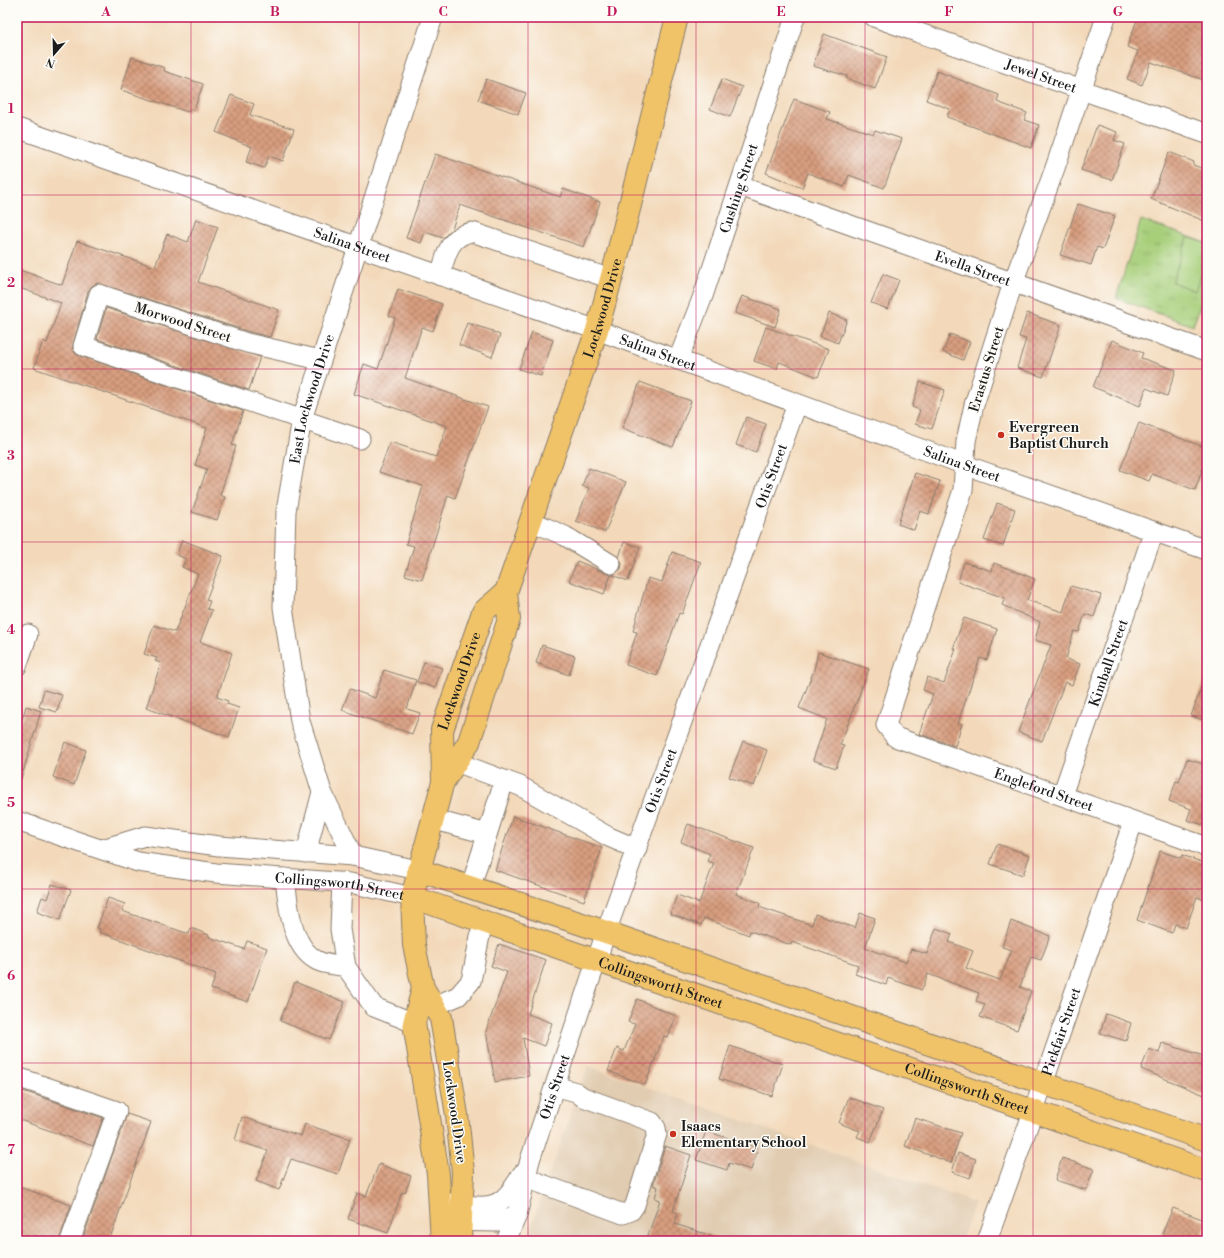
<svg xmlns="http://www.w3.org/2000/svg" width="1224" height="1258" viewBox="0 0 1224 1258" font-family="'Libre Bodoni',serif">
<defs>
<pattern id="park-tufts" width="24" height="20" patternUnits="userSpaceOnUse"><rect width="24" height="20" fill="#a7cf7a"/><path d="M3 7l-1-3M5 7V3M7 7l1-3M15 17l-1-3M17 17v-4M19 17l1-3" fill="none" stroke="#8fb169"/></pattern>
<pattern id="building-cross-hatch" width="8" height="8" patternUnits="userSpaceOnUse"><rect width="8" height="8" fill="#d89e80"/><path d="M0 0l8 8M0 8l8-8" fill="none" stroke="#ae8068"/></pattern>
</defs>
<rect width="100%" height="100%" fill="#fdfcf7"/>
<filter id="ink" filterUnits="userSpaceOnUse"><feTurbulence type="fractalNoise" baseFrequency=".025" numOctaves="2"/><feDisplacementMap in="SourceGraphic" scale="8" xChannelSelector="R" yChannelSelector="G"/><feConvolveMatrix kernelMatrix="1 2 1 2 8 2 1 2 1" color-interpolation-filters="sRGB"/></filter>
<filter id="wash" filterUnits="userSpaceOnUse"><feTurbulence type="fractalNoise" baseFrequency=".012" numOctaves="4" result="noise"/><feDisplacementMap in="SourceGraphic" scale="16" xChannelSelector="R" yChannelSelector="G"/><feGaussianBlur stdDeviation="0.9" result="paint"/><feColorMatrix in="noise" values="0 0 0 0 0 0 0 0 0 0 0 0 0 0 0 0 0 1.4 0 .05"/><feComposite in="paint" operator="in"/></filter>
<g filter="url(#wash)">
<rect width="100%" height="100%" fill="#f3d9ba"/>
<path fill="#e1ccb1" d="M 588,1066 L 975,1203 L 961,1241 L 526,1241 Z"/>
<path fill="url(#park-tufts)" stroke="#62764b" d="M 1141,220 L 1207,243 L 1207,287 L 1193,326 L 1116,298 Z"/>
<path fill="#a7cf7a" stroke="#62764b" d="M 1188,237 L 1207,244 L 1207,258 L 1195,291 L 1172,282 Z"/>
<g id="blocks">
<path fill="url(#building-cross-hatch)" d="M 1138,17 L 1207,17 L 1207,81 L 1151,62 L 1142,85 L 1127,79 L 1138,51 L 1127,47 Z
M 824,34 L 887,57 L 875,89 L 846,78 L 847,76 L 813,66 Z
M 132,57 L 165,68 L 164,71 L 203,84 L 194,110 L 190,109 L 188,112 L 121,90 Z
M 937,71 L 999,95 L 997,102 L 1027,113 L 1024,120 L 1039,125 L 1031,148 L 947,117 L 950,109 L 926,100 Z
M 486,79 L 526,93 L 518,114 L 478,100 Z
M 722,79 L 742,87 L 730,117 L 710,109 Z
M 231,95 L 254,104 L 250,115 L 294,129 L 283,161 L 269,156 L 264,168 L 246,162 L 252,147 L 216,132 Z
M 794,99 L 830,112 L 827,119 L 873,134 L 875,130 L 902,139 L 884,188 L 849,175 L 844,187 L 808,173 L 802,188 L 766,173 Z
M 1097,125 L 1117,132 L 1114,140 L 1125,144 L 1112,180 L 1081,170 Z
M 1169,152 L 1194,162 L 1193,165 L 1207,170 L 1207,222 L 1151,199 Z
M 435,154 L 560,197 L 563,189 L 600,202 L 584,247 L 460,205 L 452,229 L 443,238 L 425,232 L 421,243 L 406,238 Z
M 1078,204 L 1115,216 L 1103,249 L 1097,247 L 1091,265 L 1060,255 Z
M 196,219 L 218,227 L 198,282 L 279,310 L 270,337 L 250,332 L 97,283 L 92,286 L 88,291 L 72,348 L 75,353 L 80,356 L 243,411 L 232,445 L 236,446 L 220,495 L 225,497 L 217,520 L 192,512 L 207,469 L 195,465 L 207,428 L 34,368 L 43,341 L 47,343 L 61,303 L 17,287 L 17,269 L 62,285 L 77,241 L 155,267 L 167,234 L 188,242 Z
M 883,274 L 899,280 L 888,309 L 871,303 Z
M 398,289 L 442,304 L 433,331 L 422,327 L 405,378 L 488,407 L 455,498 L 448,495 L 422,580 L 405,575 L 414,546 L 406,544 L 423,486 L 379,472 L 390,442 L 436,457 L 447,426 L 354,394 L 364,364 L 378,369 L 395,318 L 389,316 Z
M 742,296 L 781,309 L 775,327 L 735,313 Z
M 106,308 L 260,357 L 249,390 L 97,339 Z
M 829,313 L 847,320 L 838,343 L 820,336 Z
M 1027,313 L 1061,325 L 1043,377 L 1017,368 L 1026,339 L 1019,337 Z
M 467,323 L 493,331 L 493,332 L 500,335 L 492,357 L 459,345 Z
M 766,327 L 829,349 L 818,377 L 779,362 L 777,369 L 754,361 Z
M 532,332 L 553,340 L 541,376 L 519,369 Z
M 950,334 L 970,342 L 963,360 L 943,352 Z
M 1112,340 L 1143,353 L 1141,358 L 1176,370 L 1167,396 L 1146,388 L 1140,406 L 1093,387 Z
M 640,382 L 691,401 L 673,447 L 622,428 Z
M 920,382 L 945,390 L 932,429 L 915,424 L 920,410 L 912,407 Z
M 746,417 L 766,424 L 756,452 L 736,445 Z
M 1139,423 L 1207,448 L 1207,457 L 1195,490 L 1152,474 L 1149,481 L 1120,470 Z
M 589,468 L 626,482 L 605,532 L 576,521 L 589,488 L 582,486 Z
M 915,473 L 940,481 L 929,514 L 920,511 L 914,530 L 898,524 Z
M 997,503 L 1015,509 L 1003,546 L 984,540 Z
M 182,540 L 223,556 L 206,600 L 210,601 L 207,609 L 212,610 L 200,642 L 232,653 L 217,697 L 228,701 L 227,704 L 239,708 L 229,737 L 146,708 L 161,663 L 155,661 L 157,658 L 144,654 L 154,625 L 175,632 L 198,574 L 182,567 L 186,559 L 177,555 Z
M 624,542 L 640,547 L 628,581 L 612,575 L 621,569 L 622,564 L 619,557 Z
M 672,552 L 701,562 L 682,614 L 679,613 L 657,676 L 626,665 L 637,632 L 633,631 L 648,578 L 662,582 Z
M 577,561 L 611,575 L 604,594 L 569,581 Z
M 964,562 L 992,571 L 994,563 L 1035,579 L 1027,600 L 1063,612 L 1071,586 L 1101,595 L 1094,617 L 1085,614 L 1079,632 L 1074,631 L 1066,659 L 1080,664 L 1072,685 L 1065,682 L 1042,741 L 1018,732 L 1051,645 L 1035,640 L 1040,622 L 1002,605 L 1005,598 L 958,582 Z
M 964,618 L 997,629 L 987,660 L 980,658 L 958,723 L 962,724 L 955,746 L 919,734 L 933,694 L 923,690 L 927,677 L 944,683 L 956,649 L 953,649 Z
M 542,645 L 575,656 L 569,675 L 536,663 Z
M 818,652 L 869,669 L 840,745 L 844,746 L 836,768 L 813,760 L 827,719 L 799,708 L 814,670 Z
M 424,662 L 442,668 L 435,688 L 417,682 Z
M 384,670 L 416,680 L 407,709 L 420,713 L 412,734 L 342,710 L 350,689 L 375,698 Z
M 1205,677 L 1207,678 L 1207,721 L 1191,716 Z
M 44,690 L 62,695 L 57,712 L 39,707 Z
M 26,706 L 41,711 L 21,779 L 17,779 L 17,718 L 22,720 Z
M 743,741 L 767,750 L 754,786 L 729,777 Z
M 65,742 L 86,750 L 74,785 L 53,777 Z
M 1187,759 L 1207,765 L 1207,826 L 1187,820 L 1191,809 L 1169,801 L 1176,781 L 1179,782 Z
M 513,816 L 602,848 L 584,901 L 495,870 Z
M 688,824 L 754,848 L 736,894 L 760,903 L 759,907 L 812,925 L 815,914 L 855,928 L 860,913 L 875,918 L 865,948 L 906,962 L 911,949 L 927,954 L 936,928 L 952,934 L 949,942 L 973,951 L 966,968 L 1000,980 L 1012,950 L 1002,947 L 1011,921 L 1050,936 L 1041,960 L 1031,957 L 1020,987 L 1031,991 L 1017,1030 L 980,1017 L 985,1004 L 976,1001 L 979,993 L 928,974 L 922,990 L 888,978 L 886,985 L 855,974 L 858,965 L 792,942 L 791,945 L 750,931 L 749,935 L 704,918 L 701,925 L 670,914 L 677,895 L 699,903 L 714,863 L 707,861 L 710,854 L 681,842 Z
M 997,844 L 1030,855 L 1023,875 L 990,864 Z
M 1160,851 L 1181,858 L 1182,855 L 1207,864 L 1207,901 L 1197,897 L 1186,928 L 1175,924 L 1172,933 L 1137,920 Z
M 52,884 L 71,890 L 60,920 L 37,912 L 42,897 L 47,899 Z
M 108,898 L 125,904 L 122,911 L 189,934 L 191,928 L 209,935 L 209,937 L 244,949 L 247,941 L 267,948 L 248,1002 L 211,989 L 216,974 L 99,932 L 100,929 L 97,928 Z
M 499,944 L 546,960 L 528,1014 L 552,1023 L 544,1046 L 523,1038 L 529,1076 L 495,1082 L 486,1031 L 507,972 L 491,966 Z
M 295,982 L 345,1002 L 329,1040 L 280,1021 Z
M 637,999 L 676,1016 L 668,1037 L 664,1036 L 645,1085 L 608,1071 L 617,1048 L 624,1051 L 635,1024 L 628,1022 Z
M 1106,1014 L 1131,1023 L 1126,1041 L 1100,1033 Z
M 1162,1043 L 1207,1057 L 1207,1096 L 1141,1069 L 1149,1049 L 1159,1053 Z
M 730,1046 L 783,1064 L 772,1096 L 719,1079 Z
M 17,1089 L 103,1118 L 93,1146 L 17,1119 Z
M 849,1097 L 883,1110 L 870,1142 L 857,1137 L 860,1131 L 839,1123 Z
M 127,1114 L 151,1122 L 109,1241 L 82,1241 Z
M 242,1117 L 301,1136 L 305,1124 L 350,1139 L 338,1174 L 291,1159 L 279,1190 L 256,1181 L 268,1151 L 235,1140 Z
M 915,1118 L 961,1133 L 951,1163 L 905,1146 Z
M 706,1131 L 758,1148 L 751,1170 L 729,1163 L 727,1170 L 696,1160 Z
M 665,1146 L 691,1155 L 673,1211 L 678,1213 L 675,1224 L 718,1238 L 718,1241 L 646,1241 L 660,1200 L 655,1198 L 658,1187 L 653,1185 Z
M 958,1153 L 976,1159 L 970,1178 L 952,1172 Z
M 1062,1158 L 1094,1169 L 1086,1190 L 1055,1180 Z
M 379,1164 L 411,1176 L 405,1193 L 402,1192 L 388,1233 L 348,1219 L 357,1193 L 366,1196 Z
M 17,1186 L 71,1205 L 59,1241 L 17,1241 Z
M 1173,1208 L 1207,1221 L 1201,1241 L 1178,1241 L 1162,1234 Z"/>
</g>
</g>
<g filter="url(#ink)">
<use href="#blocks" fill-opacity="0" stroke="#887a6b" stroke-width="1"/>
<g fill="none" stroke-linecap="round" stroke-linejoin="round">
<defs>
<g id="minor">
<path id="s1" d="M 874,17 L 1207,134"/>
<path id="s2" d="M 1106,17 L 1055,168 L 1013,283 L 974,405 L 966,441 L 963,490 L 886,725 L 895,737 L 1207,847"/>
<path id="s3" d="M 17,128 L 597,330 L 965,465 L 1207,550"/>
<path id="s4" d="M 740,186 L 1207,351"/>
<path d="M 440,276 C 446,256 448,236 472,232 L 611,279"/>
<path d="M 320,360 L 247,343 L 99,294 L 83,346 L 360,439"/>
<path id="s5" d="M 678,360 L 703,296 L 795,17"/>
<path d="M 531,521 L 565,536 L 611,564"/>
<path d="M 17,666 L 28,634"/>
<path d="M 456,762 L 520,786 L 609,837 L 637,849"/>
<path id="s6" d="M 1062,795 L 1154,531"/>
<path d="M 432,819 L 487,834"/>
<path id="s7" d="M 17,821 L 138,862 L 216,873 L 350,883 L 412,897"/>
<path d="M 102,849 L 145,836 L 219,846 L 353,856 L 418,870"/>
<path d="M 306,853 L 322,792"/>
<path id="s8" d="M 353,856 L 322,792 L 300,721 L 283,607 L 286,511 L 302,419 L 433,17"/>
<path d="M 285,878 C 288,904 291,946 316,960 C 324,965 338,965 346,967"/>
<path d="M 342,882 L 340,929 L 346,967 L 374,1007 L 414,1023"/>
<path d="M 471,886 L 504,781"/>
<path d="M 434,1006 L 458,996 L 471,981 L 483,921"/>
<path d="M 17,1077 L 117,1111 L 70,1241"/>
<path d="M 526,1178 L 623,1214 L 631,1211 L 635,1205 L 657,1134 L 656,1128 L 652,1122 L 583,1097 L 576,1092 L 555,1086"/>
<path d="M 447,1203 C 489,1207 499,1214 522,1174"/>
<path d="M 445,1221 L 496,1222 L 517,1215"/>
<path id="s9" d="M 506,1241 L 517,1215 L 530,1160 L 606,932 L 797,404"/>
<path id="s10" d="M 987,1241 L 1043,1084 L 1133,822"/>
</g>
<g id="major">
<path id="s11" d="M 443,782 L 442,730 L 483,612 L 506,592"/>
<path d="M 418,870 L 606,932 L 1207,1140"/>
<path id="s12" d="M 412,897 L 1207,1171"/>
<path d="M 423,988 L 414,1023 L 438,1174 L 442,1241"/>
<path id="s13" d="M 460,1241 L 463,1172 L 457,1115 L 441,1018 L 423,988 L 414,945 L 412,897 L 443,782 L 469,742 L 509,619 L 506,592 L 597,330 L 616,261 L 677,17"/>
</g>
</defs>
<use href="#minor" stroke="#887a6b" stroke-width="21"/>
<use href="#major" stroke="#887a6b" stroke-width="24"/>
<use href="#minor" stroke="#fff" stroke-width="19"/>
<use href="#major" stroke="#f0c369" stroke-width="22"/>
</g>
</g>
<path fill="none" stroke="#c2185b" stroke-width="1" stroke-opacity="0.55" d="M 191,17 L 191,1241M 359,17 L 359,1241M 528,17 L 528,1241M 696,17 L 696,1241M 865,17 L 865,1241M 1033,17 L 1033,1241M 17,195 L 1207,195M 17,369 L 1207,369M 17,542 L 1207,542M 17,716 L 1207,716M 17,889 L 1207,889M 17,1063 L 1207,1063"/>
<g fill="#c8321e" stroke="#fdfcf7" stroke-width="1.5">
<circle cx="1001" cy="435" r="4"/>
<circle cx="673" cy="1134" r="4"/>
</g>
<g text-anchor="middle" stroke-width="3" stroke-linejoin="round" paint-order="stroke">
<g font-size="14" fill="#1c1c1c" stroke="#fdfcf7">
<text dy="5" stroke="none"><textPath href="#s1" startOffset="177">Jewel Street</textPath></text>
<text dy="5" stroke="none"><textPath href="#s5" startOffset="182">Cushing Street</textPath></text>
<text dy="5" stroke="none"><textPath href="#s3" startOffset="355">Salina Street</textPath></text>
<text dy="5" stroke="none"><textPath href="#s4" startOffset="247">Evella Street</textPath></text>
<text dy="5" stroke="none"><textPath href="#s13" startOffset="975">Lockwood Drive</textPath></text>
<text transform="translate(183 322) rotate(18)" y="5">Morwood Street</text>
<text dy="5" stroke="none"><textPath href="#s3" startOffset="679">Salina Street</textPath></text>
<text transform="translate(986 369) rotate(-73)" y="5">Erastus Street</text>
<text dy="5" stroke="none"><textPath href="#s8" startOffset="472">East Lockwood Drive</textPath></text>
<text dy="5" stroke="none"><textPath href="#s3" startOffset="1003">Salina Street</textPath></text>
<text dy="5" stroke="none"><textPath href="#s9" startOffset="810">Otis Street</textPath></text>
<text dy="5" stroke="none"><textPath href="#s6" startOffset="140">Kimball Street</textPath></text>
<text dy="5" stroke="none"><textPath href="#s11" startOffset="104">Lockwood Drive</textPath></text>
<text dy="5" stroke="none"><textPath href="#s9" startOffset="486">Otis Street</textPath></text>
<text dy="5" stroke="none"><textPath href="#s2" startOffset="916">Engleford Street</textPath></text>
<text dy="5" stroke="none"><textPath href="#s7" startOffset="331">Collingsworth Street</textPath></text>
<text dy="5" stroke="none"><textPath href="#s12" startOffset="263">Collingsworth Street</textPath></text>
<text dy="5" stroke="none"><textPath href="#s10" startOffset="222">Pickfair Street</textPath></text>
<text dy="5" stroke="none"><textPath href="#s9" startOffset="162">Otis Street</textPath></text>
<text dy="5" stroke="none"><textPath href="#s12" startOffset="587">Collingsworth Street</textPath></text>
<text transform="translate(455 1112) rotate(82)" y="5">Lockwood Drive</text>
</g>
<g font-size="14" font-weight="bold" fill="#1c1c1c" stroke="#fdfcf7" text-anchor="start">
<text x="1009" y="432">Evergreen<tspan x="1009" dy="16">Baptist Church</tspan></text>
<text x="681" y="1131">Isaacs<tspan x="681" dy="16">Elementary School</tspan></text>
</g>
</g>
<rect width="1224" height="1258" fill="none" stroke="#fdfcf7" stroke-width="44"/>
<g transform="translate(54 54) rotate(200)" stroke="#fdfcf7" stroke-width="3" paint-order="stroke">
<path d="M0-3L7 15L0 10L-7 15Z" fill="#1c1c1c"/>
<text y="-6" font-size="11" font-weight="bold" text-anchor="middle" fill="#1c1c1c">N</text>
</g>
<rect x="22" y="22" width="1180" height="1214" fill="none" stroke="#c2185b" stroke-width="1.5"/>
<g font-size="13" text-anchor="middle" font-weight="bold" fill="#c2185b">
<text x="106" y="16">A</text>
<text x="275" y="16">B</text>
<text x="443" y="16">C</text>
<text x="612" y="16">D</text>
<text x="781" y="16">E</text>
<text x="949" y="16">F</text>
<text x="1118" y="16">G</text>
<text x="11" y="113">1</text>
<text x="11" y="287">2</text>
<text x="11" y="460">3</text>
<text x="11" y="634">4</text>
<text x="11" y="807">5</text>
<text x="11" y="980">6</text>
<text x="11" y="1154">7</text>
</g>
</svg>
